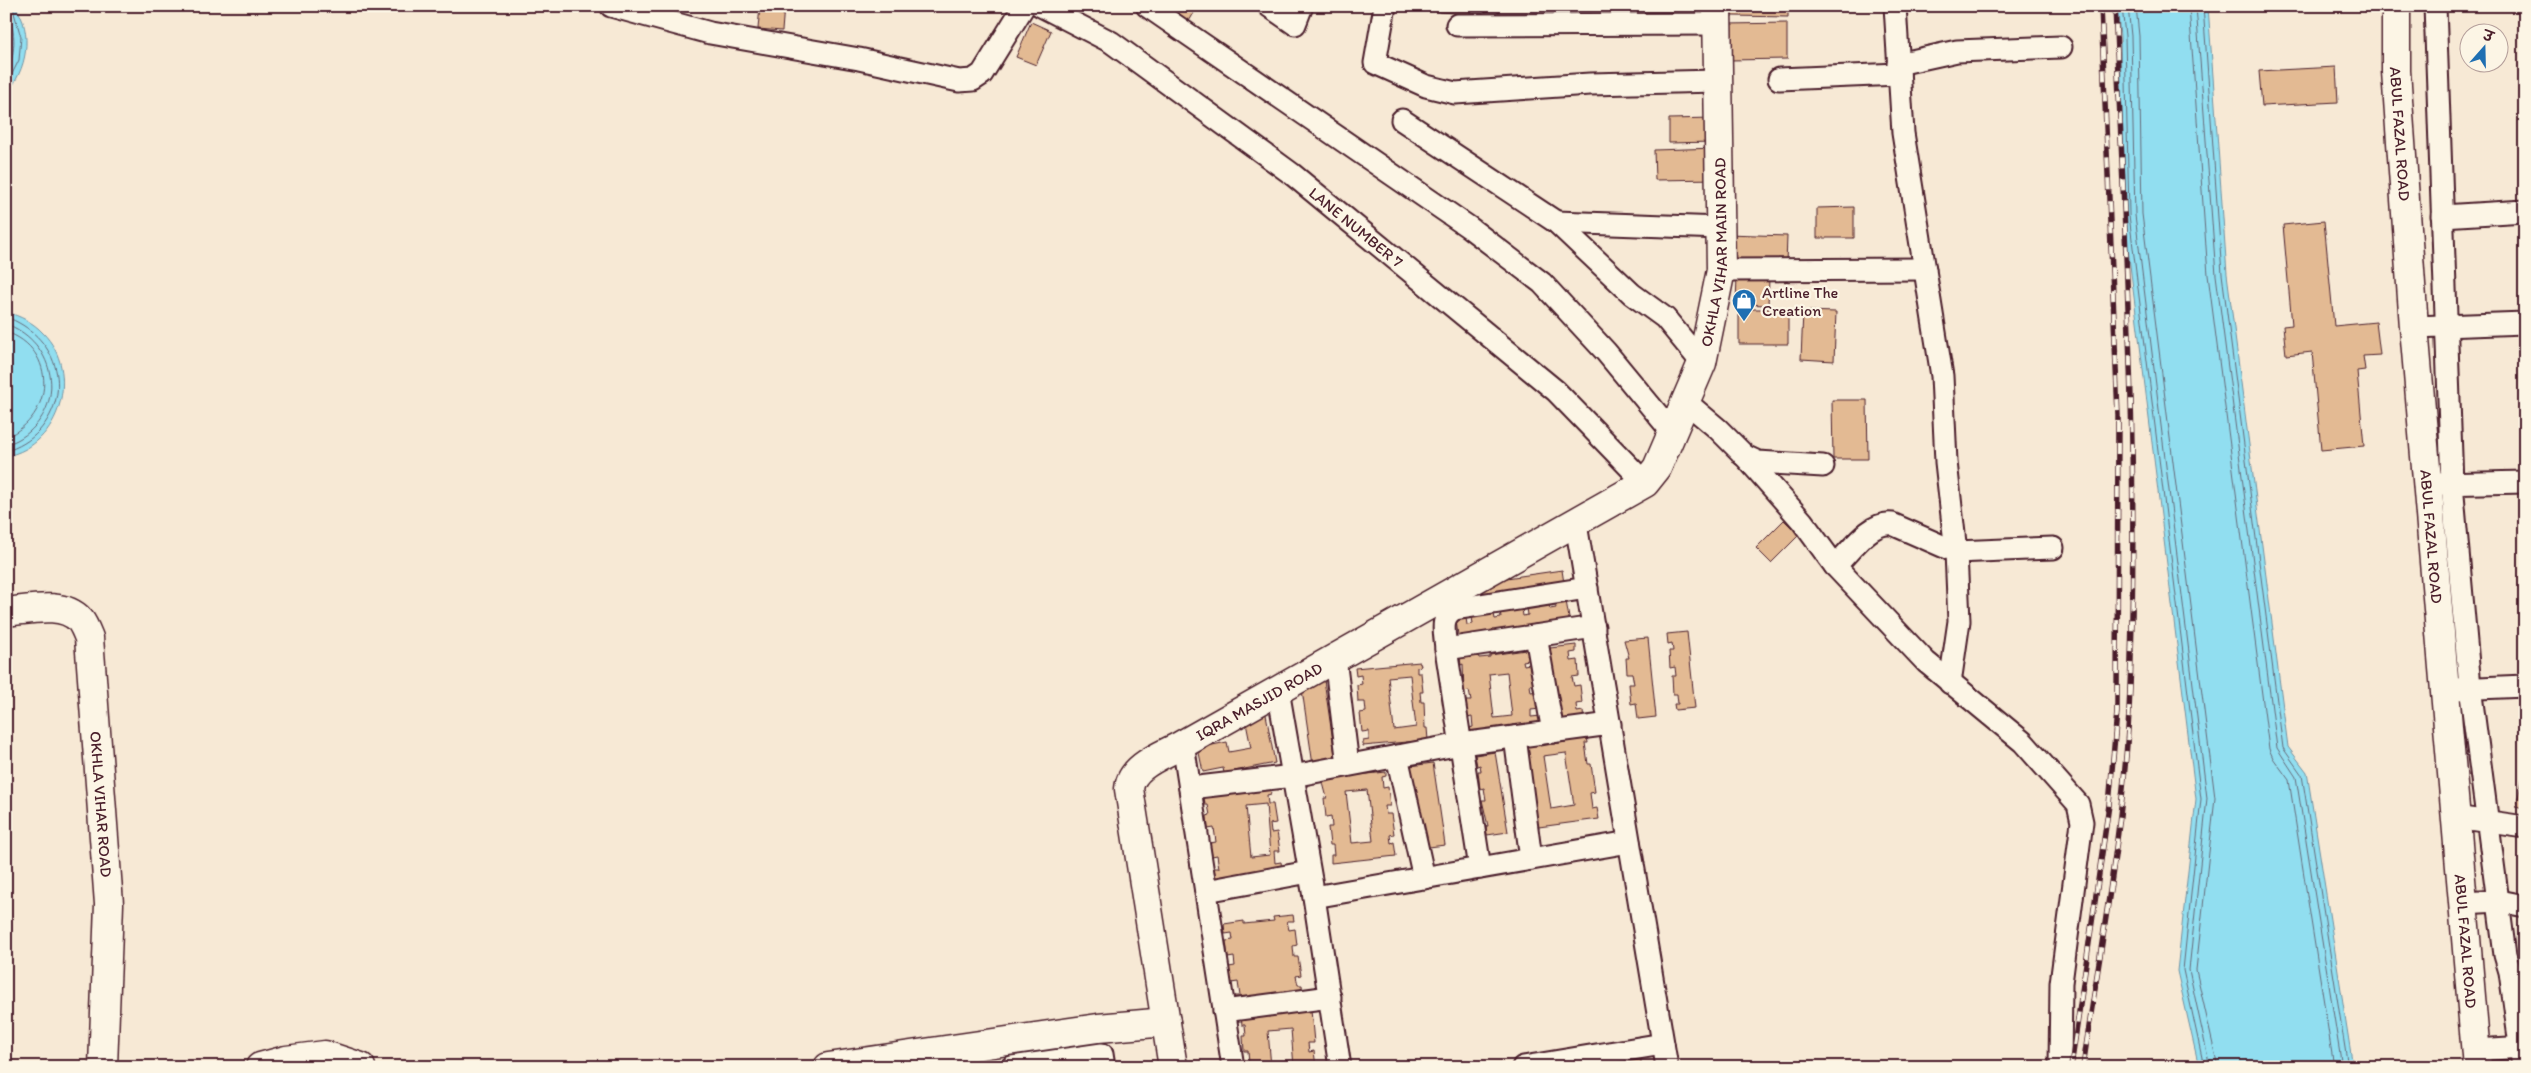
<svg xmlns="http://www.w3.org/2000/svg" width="2531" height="1073" viewBox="0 0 2531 1073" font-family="Itim,'Playpen Sans Deva',sans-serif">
<rect width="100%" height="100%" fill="#f7e9d5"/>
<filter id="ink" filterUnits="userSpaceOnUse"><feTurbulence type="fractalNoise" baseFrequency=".02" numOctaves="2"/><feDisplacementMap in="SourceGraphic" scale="10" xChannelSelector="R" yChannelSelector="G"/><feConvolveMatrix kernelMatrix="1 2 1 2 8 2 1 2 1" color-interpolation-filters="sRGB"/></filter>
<g filter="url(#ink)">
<path fill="#91def0" stroke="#7592a1" d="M 6,6 L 15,6 C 34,33 27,70 6,94 Z
M 2117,6 L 2208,6 L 2227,274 L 2288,747 L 2307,772 L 2353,1067 L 2199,1067 L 2177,971 L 2196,799 L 2124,216 L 2120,36 Z
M 6,312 C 20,316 33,322 43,333 C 81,371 61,446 6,456 Z"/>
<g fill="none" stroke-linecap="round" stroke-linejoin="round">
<path stroke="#666b7a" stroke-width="1" d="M 2122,6 L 2125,36 L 2129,215 L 2201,799 L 2183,970 L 2204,1067
M 2128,6 L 2131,36 L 2135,215 L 2207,798 L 2189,970 L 2210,1067
M 2136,6 L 2139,36 L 2142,214 L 2215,798 L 2196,970 L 2218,1067
M 2189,6 L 2208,275 L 2269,749 L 2273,758 L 2289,780 L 2334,1067
M 2196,6 L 2216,275 L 2277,748 L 2296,777 L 2342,1067
M 2203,6 L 2222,274 L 2283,748 L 2302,775 L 2348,1067
M 6,12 C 18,33 15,54 6,75
M 6,86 L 19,60 L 21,37 L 12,6
M 6,317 C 56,335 75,390 39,431 C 31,440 18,448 6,451
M 6,324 C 49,339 66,391 35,426 C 28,434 17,442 6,444
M 6,332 C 58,349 55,417 6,437"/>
</g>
<path fill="#e3ba93" stroke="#4a1f2b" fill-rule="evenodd" d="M 760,6 L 784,6 L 782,31 L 758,29 Z
M 1162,6 L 1198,6 L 1185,28 Z
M 1439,6 L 1471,6 L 1470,14 L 1439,12 Z
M 1732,6 L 1788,6 L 1788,17 L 1732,16 Z
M 1031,22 L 1051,31 L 1036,65 L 1016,57 Z
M 1787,23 L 1787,59 L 1729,60 L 1728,24 Z
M 2336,67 L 2338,102 L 2262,106 L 2259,71 Z
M 1713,118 L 1713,142 L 1669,143 L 1669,119 Z
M 1717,148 L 1718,179 L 1655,180 L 1654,150 Z
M 1854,207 L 1854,238 L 1817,238 L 1817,208 Z
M 2324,221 L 2334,326 L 2376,322 L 2380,355 L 2363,356 L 2365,370 L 2357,371 L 2364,446 L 2321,450 L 2312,352 L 2286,355 L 2283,326 L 2292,325 L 2283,225 Z
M 1727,234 L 1787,236 L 1786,264 L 1726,262 Z
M 1737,276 L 1769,278 L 1768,305 L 1736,304 Z
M 1739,309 L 1788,309 L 1788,344 L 1739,344 Z
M 1803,311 L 1836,312 L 1834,361 L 1801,359 Z
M 1832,400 L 1867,400 L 1868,459 L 1833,459 Z
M 1784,520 L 1799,535 L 1771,563 L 1756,548 Z
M 1562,570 L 1565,590 L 1474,602 L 1472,583 Z
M 1566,601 L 1570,624 L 1459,643 L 1456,620 L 1466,618 L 1467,625 L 1473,624 L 1472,617 L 1494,614 L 1495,619 L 1501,618 L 1500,612 L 1522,609 L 1523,616 L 1528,615 L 1527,608 L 1549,604 L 1550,609 L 1556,608 L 1555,603 Z
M 1687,632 L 1695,708 L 1675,710 L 1674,704 L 1678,704 L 1677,694 L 1673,694 L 1672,676 L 1676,676 L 1675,667 L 1670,668 L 1669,651 L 1673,651 L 1672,643 L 1668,644 L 1667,634 Z
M 1648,638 L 1656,717 L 1638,719 L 1636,703 L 1631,704 L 1629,684 L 1634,684 L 1632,673 L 1627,673 L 1626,658 L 1629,658 L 1624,640 Z
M 1576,645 L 1576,652 L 1570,653 L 1571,661 L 1578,660 L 1579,676 L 1572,677 L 1574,686 L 1580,685 L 1582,703 L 1576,704 L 1577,712 L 1583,711 L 1584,723 L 1559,725 L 1550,648 Z
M 1533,649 L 1534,659 L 1523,661 L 1524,665 L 1535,663 L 1538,684 L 1530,685 L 1531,692 L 1538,691 L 1540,709 L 1531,710 L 1531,717 L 1541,716 L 1542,728 L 1470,737 L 1469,728 L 1473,727 L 1472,717 L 1467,718 L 1465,701 L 1471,701 L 1469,691 L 1464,692 L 1463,664 L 1461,665 L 1460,658 L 1478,656 L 1479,658 L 1490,657 L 1490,655 ZM 1507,672 L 1512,716 L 1494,718 L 1489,674 Z
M 1420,662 L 1421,666 L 1417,667 L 1417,673 L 1421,673 L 1423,692 L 1420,692 L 1421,702 L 1424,702 L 1425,728 L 1427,728 L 1428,740 L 1363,746 L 1363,741 L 1369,740 L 1369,731 L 1362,732 L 1360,713 L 1366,712 L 1365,702 L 1358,702 L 1357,685 L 1362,684 L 1361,675 L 1356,676 L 1355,668 ZM 1410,675 L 1416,727 L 1394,730 L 1388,677 Z
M 1324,680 L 1336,762 L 1313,765 L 1301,683 Z
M 1265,709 L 1275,763 L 1224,773 L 1223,768 L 1203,772 L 1198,748 L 1227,742 L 1229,752 L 1251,748 L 1244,713 Z
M 1587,736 L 1588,743 L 1585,743 L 1588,764 L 1591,764 L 1595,792 L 1590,793 L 1592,809 L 1597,808 L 1599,819 L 1531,828 L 1519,745 L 1540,743 L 1540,746 L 1566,742 L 1566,739 ZM 1566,753 L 1574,805 L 1551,809 L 1543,756 Z
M 1495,752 L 1508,832 L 1487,835 L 1486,826 L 1488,826 L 1482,800 L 1486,800 L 1484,788 L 1480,789 L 1478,771 L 1481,771 L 1480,765 L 1477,766 L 1475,755 Z
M 1433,763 L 1445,845 L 1421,848 L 1414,795 L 1416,795 L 1415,784 L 1412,784 L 1410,766 Z
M 2524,771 L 2525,771 L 2525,809 L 2516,807 Z
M 1386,772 L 1386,776 L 1382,777 L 1383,788 L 1388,787 L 1390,806 L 1385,806 L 1386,814 L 1391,814 L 1394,834 L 1390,835 L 1391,843 L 1394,842 L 1396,856 L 1331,863 L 1331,855 L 1334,855 L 1333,845 L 1330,845 L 1328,827 L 1332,827 L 1331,816 L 1326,817 L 1324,798 L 1327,798 L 1322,779 ZM 1367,790 L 1373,841 L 1352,843 L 1346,792 Z
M 1270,787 L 1271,794 L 1267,795 L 1268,804 L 1273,804 L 1276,823 L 1270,824 L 1271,833 L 1277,832 L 1280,851 L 1274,851 L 1275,863 L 1281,862 L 1282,870 L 1216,879 L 1214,868 L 1219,868 L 1217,855 L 1212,856 L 1210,843 L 1216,842 L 1214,828 L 1208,829 L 1207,816 L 1210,815 L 1208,805 L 1205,805 L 1204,797 ZM 1266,804 L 1270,855 L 1251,857 L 1246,806 Z
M 1293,915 L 1294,921 L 1287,921 L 1289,930 L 1295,929 L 1297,945 L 1293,946 L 1294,957 L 1298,957 L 1301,975 L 1296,976 L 1298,985 L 1302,985 L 1303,994 L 1234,1003 L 1233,996 L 1240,996 L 1238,982 L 1231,983 L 1229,967 L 1235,966 L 1234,957 L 1228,958 L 1226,941 L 1233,940 L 1232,933 L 1225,934 L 1224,924 L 1244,921 L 1244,924 L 1274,921 L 1273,917 Z
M 1311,1010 L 1314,1043 L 1308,1043 L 1309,1052 L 1314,1051 L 1316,1067 L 1294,1067 L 1291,1029 L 1268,1031 L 1271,1067 L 1245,1067 L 1245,1063 L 1249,1063 L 1248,1051 L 1244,1051 L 1243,1036 L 1246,1036 L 1245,1025 L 1242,1025 L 1241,1015 L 1262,1014 L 1262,1017 Z
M 1641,1057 L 1641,1064 L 1635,1065 L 1635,1067 L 1570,1067 Z"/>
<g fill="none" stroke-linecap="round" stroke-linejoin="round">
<defs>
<g id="minor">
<path d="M 611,6 L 710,33 L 859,59 L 959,81 L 973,80 L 982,74 L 1024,6"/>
<path id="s1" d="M 1041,6 L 1111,42 L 1292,174 L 1556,391 L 1645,483"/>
<path d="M 1147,6 L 1470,228 L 1542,283 L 1606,352 L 1672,432"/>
<path d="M 1269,6 L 1295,24 L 1302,6"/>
<path d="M 1385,6 L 1375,63 L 1426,86 L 1455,93 L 1590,84 L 1717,81"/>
<path d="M 1895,6 L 1903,133 L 1942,376 L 1946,462 L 1956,552 L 1959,621 L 1950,683"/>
<path d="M 2435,6 L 2452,484 L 2470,687 L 2505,955 L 2510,972 L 2523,1067"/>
<path d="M 1457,25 L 1718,24"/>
<path d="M 1898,64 L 1957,51 L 2061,47"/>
<path d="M 1779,79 L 1899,74"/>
<path d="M 1402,120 L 1556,222 L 1632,294 L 1665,318 L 1702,363"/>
<path d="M 2442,216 L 2525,211"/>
<path d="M 1556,222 L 1721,228"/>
<path d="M 1721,270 L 1925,269"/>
<path d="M 2414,327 L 2525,323"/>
<path d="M 1686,402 L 1718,429 L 1743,454 L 1802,521 L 1835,566 L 1926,662 L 2023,742 L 2078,804 L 2082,822 L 2061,983 L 2060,1067"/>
<path d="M 1743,455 L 1758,462 L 1823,466"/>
<path d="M 2438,484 L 2525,482"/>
<path d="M 1576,524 L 1667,1067"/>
<path d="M 1835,566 C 1850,552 1870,521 1892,524 L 1956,552 L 2053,548"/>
<path d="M 1536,636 L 1553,732"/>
<path d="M 1446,649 L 1594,627"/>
<path d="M 1335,658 L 1348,765"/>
<path d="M 2455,689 L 2525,686"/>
<path d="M 1278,690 L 1314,897 L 1340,1067"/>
<path d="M 1515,737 L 1531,859"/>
<path d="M 1183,744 L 1233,1067"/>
<path d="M 1397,756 L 1424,878"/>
<path d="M 1190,788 L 1293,776 L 1461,744 L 1610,724"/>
<path d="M 2455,817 L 2525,827"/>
<path d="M 1480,868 L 1446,649 C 1445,634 1439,616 1455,609 L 1587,588"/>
<path d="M 1206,891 L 1309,872"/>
<path d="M 1314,897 L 1629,842"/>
<path d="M 2463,903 L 2499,901 L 2525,906"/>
<path d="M 1224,1011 L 1330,997"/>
<path d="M 2476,1050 L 2525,1047"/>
<path d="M 1012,1067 L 1102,1054 L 1104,1067"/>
<path d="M 1523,1067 L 1663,1044"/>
</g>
<g id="tertiary">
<path id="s2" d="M 2396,6 L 2396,71 L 2414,327 L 2477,1067"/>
<path id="s3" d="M 6,612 C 29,610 63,601 80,620 C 84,625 87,633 89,638 L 109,904 L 103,1067"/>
<path d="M 260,1067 L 286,1060 L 325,1055 L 361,1067"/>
<path d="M 828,1067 L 1098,1028 L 1166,1022"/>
<path id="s4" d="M 1173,1067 L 1129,789 C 1131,765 1164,755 1183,744 L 1645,483 L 1657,468 L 1702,363 L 1721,270 L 1717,6"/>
</g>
</defs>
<use href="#minor" stroke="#4a1f2b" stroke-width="25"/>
<use href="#tertiary" stroke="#4a1f2b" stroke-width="31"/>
<use href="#minor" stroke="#fcf5e5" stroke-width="21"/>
<use href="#tertiary" stroke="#fcf5e5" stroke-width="28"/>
<defs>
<path id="rail" d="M 2071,1067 L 2109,805 L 2117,712 L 2118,415 L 2101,6
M 2083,1067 C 2100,949 2123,831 2129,712 C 2140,477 2125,241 2115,6"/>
</defs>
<use href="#rail" stroke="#4a1f2b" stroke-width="5.5"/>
<use href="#rail" stroke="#fcf5e5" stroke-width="4" stroke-dasharray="11" stroke-linecap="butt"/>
</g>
</g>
<defs>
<symbol id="shop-pin" viewBox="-11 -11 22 30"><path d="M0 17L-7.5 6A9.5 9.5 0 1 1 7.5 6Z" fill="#1f6fb2" stroke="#fcf5e5"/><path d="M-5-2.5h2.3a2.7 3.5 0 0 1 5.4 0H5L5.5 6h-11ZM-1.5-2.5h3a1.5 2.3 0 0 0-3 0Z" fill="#fff"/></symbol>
</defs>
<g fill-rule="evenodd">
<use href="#shop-pin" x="1730" y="287" width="28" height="38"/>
</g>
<g text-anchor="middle" stroke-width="4.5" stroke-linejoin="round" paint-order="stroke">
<g font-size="16" fill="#4a1f2b" stroke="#fcf5e5">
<text dy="6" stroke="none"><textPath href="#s2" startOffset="128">ABUL FAZAL ROAD</textPath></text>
<text dy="6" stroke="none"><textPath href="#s1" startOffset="386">LANE NUMBER 7</textPath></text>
<text dy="6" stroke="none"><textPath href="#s4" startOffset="1131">OKHLA VIHAR MAIN ROAD</textPath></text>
<text dy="6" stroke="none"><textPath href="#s2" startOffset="532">ABUL FAZAL ROAD</textPath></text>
<text dy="6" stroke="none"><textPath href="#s4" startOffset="442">IQRA MASJID ROAD</textPath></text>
<text dy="6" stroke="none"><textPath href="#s3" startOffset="264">OKHLA VIHAR ROAD</textPath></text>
<text dy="6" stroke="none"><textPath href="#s2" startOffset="938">ABUL FAZAL ROAD</textPath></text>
</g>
<g font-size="16" fill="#4a1f2b" stroke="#fcf5e5" text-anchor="start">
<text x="1762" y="298">Artline The<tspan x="1762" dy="18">Creation</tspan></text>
</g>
</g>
<rect width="2531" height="1073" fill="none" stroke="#fcf5e5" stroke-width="25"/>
<rect x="12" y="12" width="2506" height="1048" fill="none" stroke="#4a1f2b" stroke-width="2" filter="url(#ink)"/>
<g transform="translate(2484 48) rotate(20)"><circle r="24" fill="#fcf5e5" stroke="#b59f9b"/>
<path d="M0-4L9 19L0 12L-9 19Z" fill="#1f6fb2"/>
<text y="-8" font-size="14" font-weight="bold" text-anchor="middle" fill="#4a1f2b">उ</text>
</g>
</svg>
